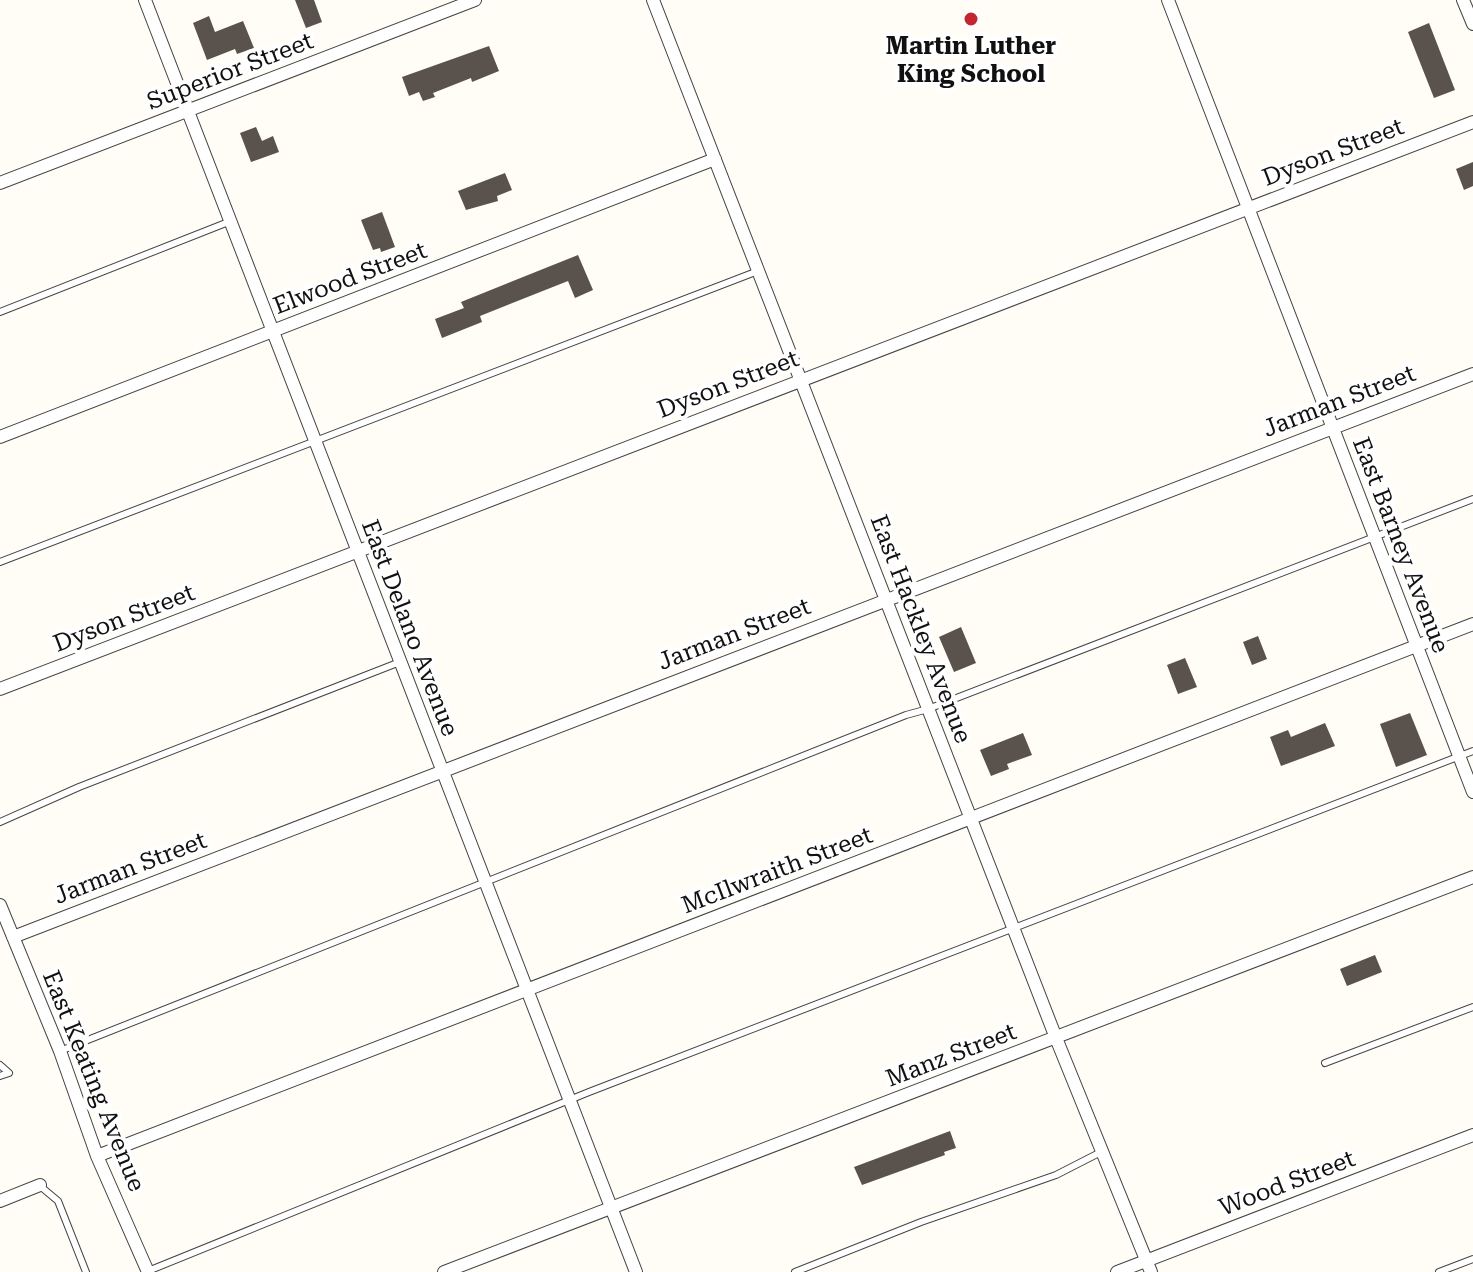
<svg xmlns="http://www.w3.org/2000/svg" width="1473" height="1272" viewBox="0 0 1473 1272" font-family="'Roboto Serif',serif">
<rect width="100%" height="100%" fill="#fffdf5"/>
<path fill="#5a524d" d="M 295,0 L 314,0 L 322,22 L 306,28 Z
M 209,16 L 215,32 L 243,21 L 254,48 L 237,54 L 235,49 L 207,60 L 193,23 Z
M 1429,23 L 1455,90 L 1434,98 L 1408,32 Z
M 489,46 L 499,71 L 472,82 L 471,78 L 433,93 L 435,97 L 423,101 L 419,92 L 409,96 L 402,77 Z
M 256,127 L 262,141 L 273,136 L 279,152 L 251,162 L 240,133 Z
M 1473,162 L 1473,186 L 1464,190 L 1456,169 Z
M 505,173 L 512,190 L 497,196 L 498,201 L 466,210 L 458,191 Z
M 382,212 L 395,247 L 381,252 L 380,248 L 373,250 L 361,220 Z
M 578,255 L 593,290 L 575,298 L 568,281 L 480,316 L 482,322 L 442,338 L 435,319 L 464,308 L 461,302 Z
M 961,627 L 976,663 L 954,672 L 939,637 Z
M 1258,636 L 1267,659 L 1252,665 L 1243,642 Z
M 1185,658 L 1197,687 L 1178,694 L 1167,665 Z
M 1410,713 L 1427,755 L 1396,767 L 1380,724 Z
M 1325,723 L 1335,746 L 1281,766 L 1270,737 L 1288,730 L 1291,737 Z
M 1023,733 L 1032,755 L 1007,764 L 1009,769 L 991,776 L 980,750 Z
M 1375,955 L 1382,972 L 1347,986 L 1340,969 Z
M 950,1131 L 956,1148 L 944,1152 L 945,1155 L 862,1185 L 854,1167 Z"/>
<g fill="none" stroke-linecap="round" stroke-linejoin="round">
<defs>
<path id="lane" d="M 0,312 L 231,221
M 0,562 L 758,271
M 0,822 L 79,787 L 400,662
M 60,1051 L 906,715 L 928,709 L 1473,499
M 1325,1063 L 1473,1007
M 0,1065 L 9,1073 L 0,1076
M 40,1186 L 58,1201 L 86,1272
M 148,1271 L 589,1092 L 1473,751
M 795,1272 L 921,1222 L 1056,1175 L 1101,1152
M 1439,1272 L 1473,1259"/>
<path id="street" d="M 145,0 L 636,1272
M 653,0 L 1056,1038 L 1151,1272
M 1168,0 L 1473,792
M 1463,0 L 1473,24
M 0,183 L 475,0
M 0,437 L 715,159
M 0,689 L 1473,122
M 0,905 L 60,1051 L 97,1156 L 148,1272
M 13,937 L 1473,374
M 97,1156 L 1473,624
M 0,1201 L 40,1185
M 444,1272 L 1473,877
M 1117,1272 L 1473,1135"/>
</defs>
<use href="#lane" stroke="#444" stroke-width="8"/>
<use href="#street" stroke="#444" stroke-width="14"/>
<use href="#lane" stroke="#fff" stroke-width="6"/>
<use href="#street" stroke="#fff" stroke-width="12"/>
</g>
<circle fill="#c4262e" stroke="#fff" stroke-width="3" cx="971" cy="19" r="8"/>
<g text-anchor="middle" stroke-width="8" stroke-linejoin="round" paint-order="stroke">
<g font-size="24" font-weight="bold" fill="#111" stroke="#fff">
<text x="971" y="54">Martin Luther<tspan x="971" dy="28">King School</tspan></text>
</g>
<g font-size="24" fill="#111" stroke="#fff">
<text transform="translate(230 71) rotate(-21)" y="8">Superior Street</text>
<text transform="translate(1333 152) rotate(-21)" y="8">Dyson Street</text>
<text transform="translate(350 278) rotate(-21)" y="8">Elwood Street</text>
<text transform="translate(728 384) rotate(-21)" y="8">Dyson Street</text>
<text transform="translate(1339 401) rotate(-21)" y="8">Jarman Street</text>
<text transform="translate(1401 545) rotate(69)" y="8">East Barney Avenue</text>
<text transform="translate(124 618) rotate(-21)" y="8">Dyson Street</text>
<text transform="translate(410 628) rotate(69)" y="8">East Delano Avenue</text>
<text transform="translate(921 629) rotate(69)" y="8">East Hackley Avenue</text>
<text transform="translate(734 634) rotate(-21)" y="8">Jarman Street</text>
<text transform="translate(130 868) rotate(-21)" y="8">Jarman Street</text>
<text transform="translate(777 870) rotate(-21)" y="8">McIlwraith Street</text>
<text transform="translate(951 1055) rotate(-21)" y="8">Manz Street</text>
<text transform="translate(94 1081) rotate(68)" y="8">East Keating Avenue</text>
<text transform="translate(1287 1183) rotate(-21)" y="8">Wood Street</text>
</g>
</g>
</svg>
